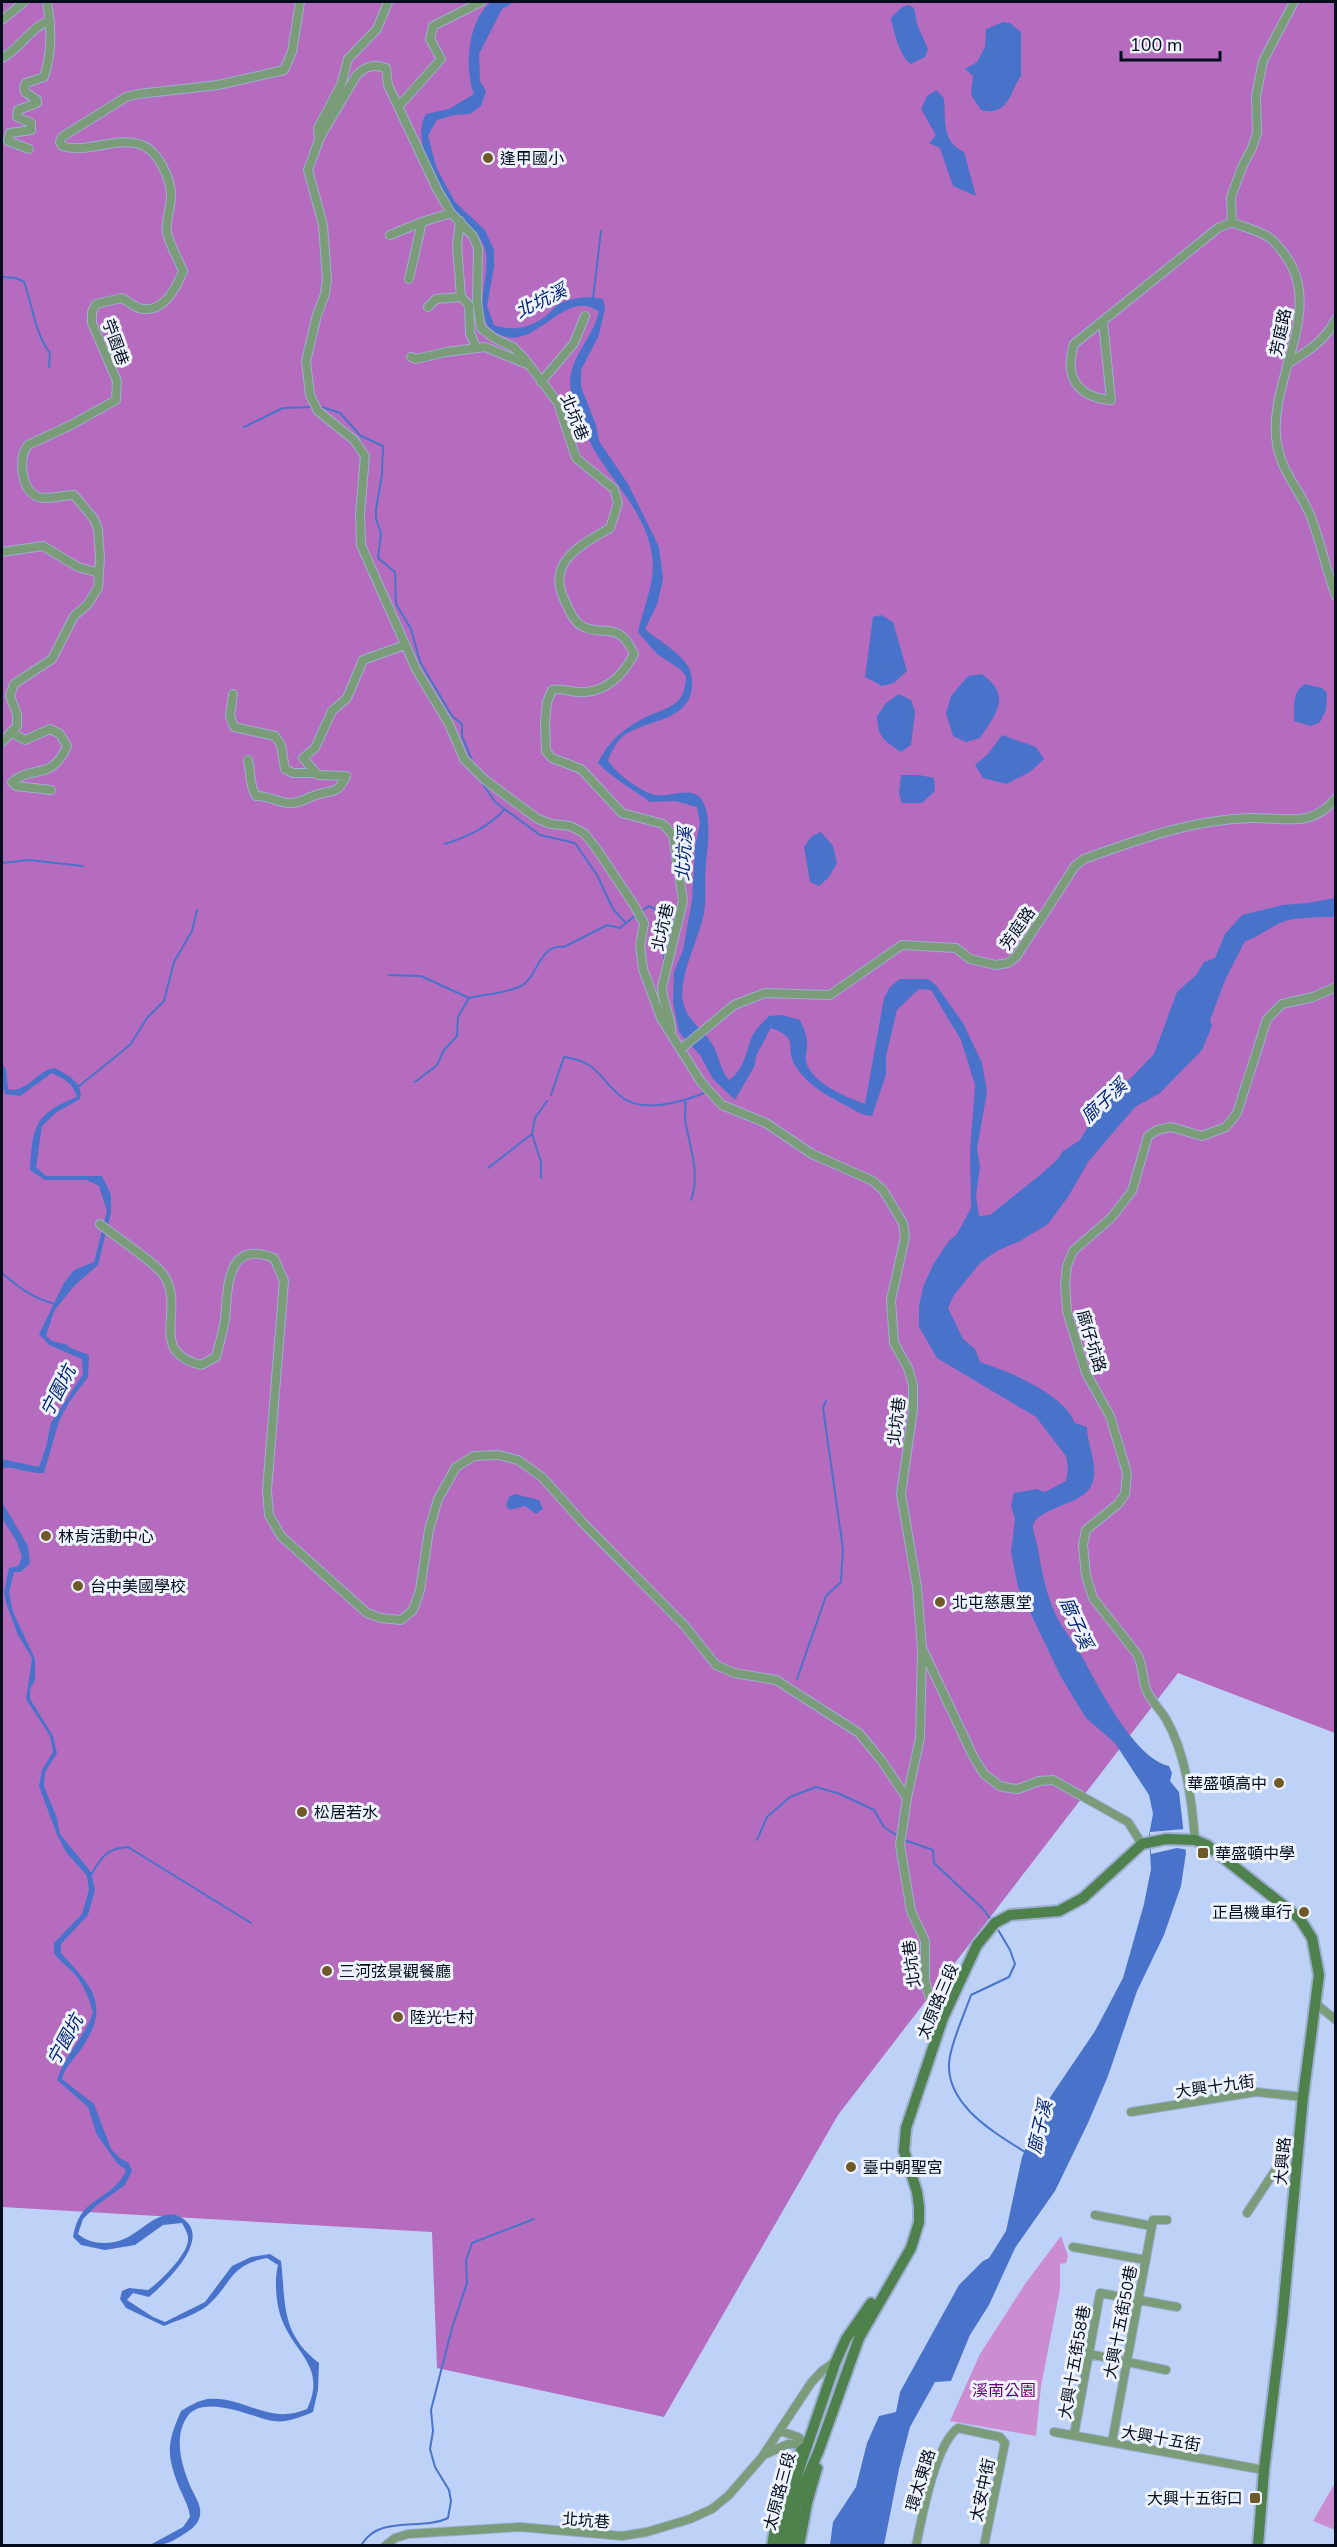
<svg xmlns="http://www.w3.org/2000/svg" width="1337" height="2547" viewBox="0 0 1337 2547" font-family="'Nunito Sans','Noto Sans TC',sans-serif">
<rect width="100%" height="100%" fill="#bed2f8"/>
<path fill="#cb8cd2" d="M 1061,2236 L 1068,2256 L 1066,2263 L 1060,2264 L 1060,2289 L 1041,2386 L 1036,2436 L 950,2421 L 980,2354 L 1025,2284 Z
M 1335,2483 L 1336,2530 L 1335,2530 L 1313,2521 Z"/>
<path fill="#b56cbe" d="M 2,2 L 1335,2 L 1335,1733 L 1178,1673 L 838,2115 L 664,2417 L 437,2368 L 432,2232 L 2,2207 Z"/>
<path fill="#4973ca" d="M 491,2 L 515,2 L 502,9 L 479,54 L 480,81 L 486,91 L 481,106 L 470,114 L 454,115 L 437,120 L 428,136 L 437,169 L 455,202 L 485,230 L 494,250 L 494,267 L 487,306 L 494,325 C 512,331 527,329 543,318 C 550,314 554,306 561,303 C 574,297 590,296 603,299 L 605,308 L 599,335 L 581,370 L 581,387 L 596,425 L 599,441 L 628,484 L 659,547 L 663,579 L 657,605 L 645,629 C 657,640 675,649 685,662 C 691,669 693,679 692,688 C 688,722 646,719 623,736 C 617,741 611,752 608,760 C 614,772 641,792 655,795 C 671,798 695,783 704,804 C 711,818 708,847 706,863 C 704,880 707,896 704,913 C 699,939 678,977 683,1002 C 688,1023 705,1030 714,1047 C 719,1057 721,1071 729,1080 C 743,1071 746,1053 751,1039 C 754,1031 763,1022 769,1016 L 782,1015 L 800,1020 C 804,1029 808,1037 807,1047 C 807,1052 805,1056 806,1061 C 811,1083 846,1097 865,1104 L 884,998 L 890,987 L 900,979 L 928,979 L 936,985 L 963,1023 L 982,1063 L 987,1092 L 977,1148 L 980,1167 L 976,1196 L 979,1216 L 990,1215 L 1040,1175 L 1057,1160 L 1063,1151 L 1080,1140 L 1106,1097 L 1132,1077 L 1154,1054 L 1177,992 L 1197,974 L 1204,962 L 1215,958 L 1225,934 L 1242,915 L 1282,905 L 1308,903 L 1335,898 L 1335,917 C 1322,917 1295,917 1283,922 C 1269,927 1259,937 1245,941 L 1226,978 L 1210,1020 L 1212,1026 L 1202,1050 L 1160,1093 L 1135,1107 L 1088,1162 L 1068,1197 L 1048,1224 L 1020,1241 L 997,1251 L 981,1262 L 954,1295 L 948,1308 L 963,1339 L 975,1349 L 980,1362 C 1010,1372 1063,1393 1075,1423 L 1087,1427 C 1087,1445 1100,1468 1091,1486 C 1082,1506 1035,1507 1033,1527 C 1033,1531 1036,1539 1037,1544 C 1042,1570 1046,1599 1060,1623 C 1066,1633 1074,1643 1080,1653 C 1097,1683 1133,1758 1169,1766 L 1172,1773 L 1170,1781 L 1179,1792 L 1186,1853 L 1181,1886 L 1164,1935 L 1137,1991 L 1108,2076 L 1088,2123 L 1055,2191 L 1015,2248 L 989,2305 L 970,2335 L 951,2381 L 935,2382 L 910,2427 L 899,2469 L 884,2545 L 830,2545 L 833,2522 L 856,2487 L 867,2443 L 879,2416 L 896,2412 L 900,2392 L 959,2285 L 983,2261 L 989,2258 L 1006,2231 L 1022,2157 L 1033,2131 L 1049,2099 L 1095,2031 L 1123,1978 L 1144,1904 L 1151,1869 L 1149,1835 L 1153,1814 L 1149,1795 L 1115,1743 L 1086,1718 L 1061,1677 L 1018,1587 L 1011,1552 L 1015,1519 L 1011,1506 L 1014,1493 L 1037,1489 L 1045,1492 L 1066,1481 L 1068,1468 L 1066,1456 L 1036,1417 L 937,1358 L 919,1327 L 919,1307 L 923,1287 L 933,1265 L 948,1242 L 957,1234 L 971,1208 L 970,1152 L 975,1085 L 961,1040 L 931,990 L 919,989 L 897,1010 L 886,1056 L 886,1075 L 872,1116 C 859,1115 854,1109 843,1104 C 824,1094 808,1085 796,1067 C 783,1047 802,1039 771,1028 L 756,1056 L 755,1065 L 735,1100 L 713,1079 L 700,1055 L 679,1032 L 673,1002 L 674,972 L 683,950 L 692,900 L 695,848 L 700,823 L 697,807 L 675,801 L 650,802 C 632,788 614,780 598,763 C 607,743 624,728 644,718 C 668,706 685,708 686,676 L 680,669 L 657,654 L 638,632 C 643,607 656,583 652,556 C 647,514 613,483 593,448 C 587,437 583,425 579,414 C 575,404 570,394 570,383 C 570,357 594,336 599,311 C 595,310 590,306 586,306 C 558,302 533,347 503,336 C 465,323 493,277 485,249 C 480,233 464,222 454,210 C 438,189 410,138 426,114 L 449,109 L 474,94 C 464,68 468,20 491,2 Z
M 908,5 L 914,8 L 917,24 L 928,49 L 925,57 L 911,64 C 899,56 894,32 891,18 L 902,7 Z
M 1003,22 L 1010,23 L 1021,32 L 1021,76 C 1010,90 1010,117 981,110 L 971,95 L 973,76 L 965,69 L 977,62 L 985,47 L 986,29 Z
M 936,90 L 944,98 C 946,120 941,141 964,152 L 976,196 L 953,186 L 940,148 L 929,143 L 936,135 L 921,109 L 927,96 Z
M 881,615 L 893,622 L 907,671 L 894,683 L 882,686 L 865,677 L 873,617 Z
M 982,674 C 1012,696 997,712 980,738 L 966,742 L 953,736 L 946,713 L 951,696 L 968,676 Z
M 1305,684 L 1322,688 L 1327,693 L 1326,710 L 1320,722 L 1311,726 L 1294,721 C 1294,707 1292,692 1305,684 Z
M 899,694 L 911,700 L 915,712 L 911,745 L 901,752 C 884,740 878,738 877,716 L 886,703 Z
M 1002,735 L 1036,747 L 1044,759 L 1030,772 L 1006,784 L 983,778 L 975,765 L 988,754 Z
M 901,775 L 919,775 L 934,778 L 935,791 L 922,803 L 902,803 L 899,794 Z
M 821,832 L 833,846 L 837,863 L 829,877 L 819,886 L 810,882 L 804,847 L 812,836 Z
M 2,1064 L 6,1069 L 8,1089 C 27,1094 38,1069 55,1068 C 68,1075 84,1083 80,1099 L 57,1112 L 42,1126 L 36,1167 L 46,1176 L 102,1176 L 111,1195 L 111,1212 L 98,1265 L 74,1286 L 54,1311 L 46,1336 L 52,1341 L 68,1345 L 68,1347 L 89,1355 L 88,1377 L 70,1401 L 59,1421 L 44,1473 C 30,1474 15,1466 2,1468 L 2,1459 L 39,1467 L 46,1447 L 51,1423 L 83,1374 L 82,1359 L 49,1345 L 39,1334 L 64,1283 L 74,1270 L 94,1262 L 107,1211 L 99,1186 L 87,1180 L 45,1180 L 30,1170 C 33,1126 34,1114 77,1097 C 73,1083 64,1079 52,1073 L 20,1096 L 5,1094 L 2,1086 Z
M 515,1494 L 539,1500 L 543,1509 L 536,1514 L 525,1506 L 510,1510 L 506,1506 L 509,1497 Z
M 2,1502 L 28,1546 L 30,1563 L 21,1572 L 14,1572 L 9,1593 L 13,1612 L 35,1659 L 35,1680 L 30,1689 L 30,1699 L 53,1736 L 57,1753 L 45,1772 L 44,1786 L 57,1818 L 60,1834 L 91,1872 L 95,1890 L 88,1915 L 61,1944 L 61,1953 C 88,1983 111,2002 85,2043 C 77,2057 66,2064 62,2079 L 94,2104 L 111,2149 L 121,2159 L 129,2163 L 132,2171 L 125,2185 L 96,2206 L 83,2219 L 78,2234 C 85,2240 94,2243 104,2243 C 134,2243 142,2221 166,2215 C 175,2213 182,2217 187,2222 C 208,2243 165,2283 149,2297 L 133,2293 L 127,2300 L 153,2317 L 165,2322 L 205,2302 L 232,2266 L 251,2257 L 270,2254 L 281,2261 C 286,2303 280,2333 319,2363 L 318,2390 L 313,2412 C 301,2417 287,2423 273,2421 C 252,2417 203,2393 187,2417 C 173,2438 182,2467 191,2488 C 194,2494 199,2502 200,2509 C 202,2521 193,2529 184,2534 C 172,2542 164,2546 150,2545 L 183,2527 L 190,2517 C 189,2506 183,2497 179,2487 C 166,2454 167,2443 181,2411 C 189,2406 198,2401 207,2399 C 245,2395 267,2426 307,2409 C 327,2367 295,2354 282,2320 C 276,2305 274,2280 278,2265 L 267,2258 C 228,2265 232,2285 207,2306 C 195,2315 178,2320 164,2326 L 126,2308 L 120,2299 L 122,2291 L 129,2288 L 148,2290 C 160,2282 186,2256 188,2241 C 189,2235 185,2229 182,2223 L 163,2225 L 135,2245 L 105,2250 L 81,2245 L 73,2237 C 74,2231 76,2223 79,2218 C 90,2197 117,2194 126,2170 L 117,2163 L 97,2135 L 88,2107 L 57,2080 C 65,2054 83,2040 93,2013 C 90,2001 85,1988 77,1977 C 70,1968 61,1963 54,1953 L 54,1943 L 82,1914 L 89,1890 L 87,1876 L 66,1852 L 57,1835 L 39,1786 L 42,1770 L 53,1752 L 50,1736 L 26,1699 L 32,1658 L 18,1635 L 6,1603 L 4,1592 L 9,1568 L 18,1566 L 22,1557 L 17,1542 L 2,1518 Z"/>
<path fill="#bed2f8" d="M 1185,1829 L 1189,1850 L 1177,1848 L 1151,1854 L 1150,1832 Z"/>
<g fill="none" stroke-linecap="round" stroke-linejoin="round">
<path stroke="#4973ca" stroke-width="2" d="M 2,277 L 16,278 L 24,282 C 33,306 35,334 50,353 L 49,367
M 593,299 L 601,231
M 322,407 L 340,413 L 361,436 L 383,446 L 382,475 L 376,509 L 376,519 L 381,533 L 378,558 L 395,572 L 396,604 L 411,629 L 420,662 L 452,716 L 462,724 L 462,736 L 473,763
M 244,427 L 283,408 L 312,407
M 480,780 L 495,802 L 540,835 L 575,843 L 597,875 L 613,909 L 626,923 L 635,916
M 445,844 C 469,836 487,828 505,809
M 2,863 L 29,860 L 83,866
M 643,910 L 649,906 C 673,914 660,946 665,965
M 389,975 L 421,976 L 469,998
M 415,1082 L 437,1065 L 444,1050 L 457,1036 L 458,1017 L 469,998 C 486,994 505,994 521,986 C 538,978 538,944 564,947 L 607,925 L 620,928 L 626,923
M 79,1086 L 130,1045 L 147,1018 L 164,1001 L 174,962 L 192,931 L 197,910
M 551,1095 L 564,1057 C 599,1061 599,1080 623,1098 C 644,1113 682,1102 704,1093
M 685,1100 C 686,1106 685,1113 685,1119 C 689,1146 701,1173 691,1200
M 532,1134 L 541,1162 L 541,1178
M 488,1168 L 532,1134 L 535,1118 L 547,1101
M 2,1273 C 19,1288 33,1298 55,1304
M 797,1679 L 826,1596 L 841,1582 L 843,1549 L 823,1408 L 826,1401
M 757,1840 L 767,1817 L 790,1797 L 816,1787 L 840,1794 L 874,1810 L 884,1827 L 899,1837
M 904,1840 L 933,1850 L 934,1863 L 983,1909 L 992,1921
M 91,1875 C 101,1858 106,1848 128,1847 L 251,1923
M 997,1928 L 1010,1950 L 1015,1964 L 1009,1977 L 971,1995 C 964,2015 954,2036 950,2056 C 941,2102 993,2132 1025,2152
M 361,2546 C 378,2514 421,2531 448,2518 L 451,2501 L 449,2490 L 435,2467 L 430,2449 L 433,2431 L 431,2410 L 452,2328 L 467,2283 L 466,2260 L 472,2243 L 534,2219"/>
<defs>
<path id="minor" d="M 388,2 L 377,29 L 348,59 L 341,85 L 318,128 L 319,140 L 308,170 L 323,225 L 327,279 L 325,294 L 317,315 L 306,361 L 310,395 L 318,411 L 354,440 L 365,456 L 360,514 L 361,545 L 416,669 L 449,724 L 464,759 L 485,780 L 538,819 L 551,824 L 570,826 L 584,833 L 596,848 L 634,905 L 644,923 L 640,946 L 643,969 L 661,1018 L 701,1082 L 722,1105 L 766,1123 L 812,1154 L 873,1181 L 883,1190 L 903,1223 L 905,1237 L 891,1300 L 894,1343 L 908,1368 L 913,1385 L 913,1410 L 901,1494 L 917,1587 L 922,1649 L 920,1738 L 907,1798 L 900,1845 L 911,1911 L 925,1941 L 925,1981 L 929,1996 L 943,2018
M 1294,2 L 1263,61 L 1256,96 L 1257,133 L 1252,148 L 1243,165 L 1231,197 L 1232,222 C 1245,228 1259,230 1270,238 C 1275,241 1278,247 1282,251 C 1329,308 1266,380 1277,444 C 1282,474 1301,491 1311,517 C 1321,543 1326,570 1336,596
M 2,20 L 24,2
M 2,58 C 20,49 31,26 50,21
M 399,106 L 441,59 L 430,39 L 433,26 L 481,2
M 319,139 L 356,76 C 365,66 373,64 386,68 L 388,85 L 437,189 L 451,213 L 473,236 L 478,248 L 477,302 L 481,328 L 494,338 L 513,347 L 524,358 L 558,403 L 576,458 L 614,489 L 618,503 L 610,528 C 583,544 546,561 564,599 C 569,609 572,620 582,626 C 602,638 618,618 634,654 C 624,673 609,690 586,692 C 574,694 564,687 552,690 L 547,702 L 545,722 L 546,751 L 552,758 L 581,769 L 622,813 L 663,824 L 673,835 L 683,901 L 662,987 C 662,1003 672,1017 671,1033
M 29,149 L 8,141 L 10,133 L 31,130 L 31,123 L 17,117 L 18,110 L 37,103 L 37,100 L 25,92 L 24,87 L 26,83 L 44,77 C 53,48 51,30 47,2
M 460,221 L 457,246 L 461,297
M 390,235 L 422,222
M 409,279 L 422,222 L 451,213
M 428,307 L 436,299 L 461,297 L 469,305 L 470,333 L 476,347
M 1103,322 L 1111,400 C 1077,397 1064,377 1074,344 L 1218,228 L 1232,222
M 411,357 L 416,359 L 446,352 L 485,347 L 527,364
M 1287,364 C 1308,351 1325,341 1336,319
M 541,382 L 574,343 L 585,316
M 2,552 L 43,546 L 78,567 L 99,573
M 233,694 L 230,716 L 234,727 L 275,736 L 281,745 L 285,769 L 293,773 L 316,773
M 11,732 L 25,740 L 50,729 L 60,734 L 67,746 C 51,782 34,764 12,782 L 16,786 L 51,790
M 2,742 L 17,726 L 17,714 L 10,696 L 14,684 L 52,659 L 74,616 L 87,605 L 98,588 L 100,558 L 98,530 L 94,519 L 74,495 C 63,495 45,501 36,496 C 21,488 18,458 28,445 L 71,425 L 116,400 L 117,381 L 92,323 L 92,312 L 96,304 L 122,298 C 127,301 133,306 139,308 C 162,315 176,289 183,271 C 178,259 170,245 167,233 C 165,220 171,209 171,196 C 171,179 158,149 139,144 C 113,137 87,154 62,146 L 60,142 L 62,137 L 126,97 L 138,94 L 218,85 L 284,70 L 292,52 L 300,2
M 248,760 C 251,773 249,784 256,796 C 267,795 277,802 288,803 C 300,804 306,798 316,795 C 332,789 337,796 346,776 L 318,775 L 303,758 L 315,748 L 332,711 L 347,698 L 363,660 L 405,645
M 681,1049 L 734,1005 L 765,993 L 830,995 L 902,945 L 956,948 L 970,959 L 996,965 L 1008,963 L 1016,957 L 1075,866 L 1084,859 C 1140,839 1191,820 1250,818 C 1284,817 1312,829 1336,798
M 100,1224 C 114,1236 158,1264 165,1277 C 185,1312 147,1351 201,1365 L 216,1357 C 219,1345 223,1332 225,1319 C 228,1287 226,1239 274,1258 L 284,1281 L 267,1490 L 269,1515 L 281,1536 L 367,1613 L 381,1618 L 401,1620 L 413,1610 L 420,1590 L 429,1530 L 438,1499 L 456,1467 L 474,1456 L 499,1455 L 518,1460 L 542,1477 L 584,1524 L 685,1626 L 716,1665 L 734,1673 L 776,1680 L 859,1733 L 881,1760 L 907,1798
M 923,1650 L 973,1756 L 984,1774 L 1000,1786 L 1009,1788 L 1018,1789 L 1039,1781 L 1053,1780 L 1128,1822 L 1142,1844
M 1195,1840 C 1192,1801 1186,1754 1166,1719 C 1160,1709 1150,1700 1146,1689 C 1142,1677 1143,1665 1137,1654 L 1093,1598 L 1086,1576 L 1083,1545 L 1086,1530 L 1118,1504 L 1125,1494 L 1127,1473 L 1110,1416 L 1086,1373 L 1067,1311 L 1065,1283 L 1067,1266 L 1073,1251 L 1111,1218 L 1132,1191 L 1148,1136 L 1157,1130 L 1171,1127 L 1202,1136 L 1226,1127 L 1237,1113 L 1267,1019 L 1282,1004 L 1313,997 L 1336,987
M 1316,2004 L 1336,2020
M 1131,2112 L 1256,2092 L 1303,2097
M 1247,2213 L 1278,2166 L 1296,2168
M 1095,2215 L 1152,2226
M 1073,2247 L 1146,2260
M 1089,2354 L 1166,2370
M 780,2431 L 798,2437 L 808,2445
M 1054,2432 L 1264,2470
M 1074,2435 L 1100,2293 L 1177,2307
M 1112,2442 L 1152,2226 L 1153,2220 L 1167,2220
M 766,2454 L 788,2444 L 807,2445
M 385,2546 L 395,2538 L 408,2534 L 520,2527 L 622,2536 L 647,2532 L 690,2519 L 712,2509 L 729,2495 L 762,2457 L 811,2383 L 822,2371 L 836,2361
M 916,2546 C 922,2517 935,2445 958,2428 L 1000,2437 L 1005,2443 L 984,2546"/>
<path id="secondary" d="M 772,2546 C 778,2513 780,2474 803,2449
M 780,2546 L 789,2499 L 836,2361 L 846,2339 L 871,2303
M 789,2546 L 797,2501 L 819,2450 L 859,2338 L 911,2248 L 919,2222 L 919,2207 L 917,2192 L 904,2151 L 906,2128 L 943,2018 L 977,1945 L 995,1923 L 1010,1915 L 1059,1911 L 1083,1898 L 1142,1844 L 1166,1839 L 1195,1840 L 1207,1845 L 1283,1905 L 1300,1919 L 1312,1938 L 1319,1975 L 1303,2097 L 1282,2323 L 1264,2470 L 1258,2546
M 799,2546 L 807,2503 L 817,2468"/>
</defs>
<use href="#minor" stroke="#9daed0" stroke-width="10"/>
<use href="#secondary" stroke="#9daed0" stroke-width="14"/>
<use href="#minor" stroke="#7a9c78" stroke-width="8"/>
<use href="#secondary" stroke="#4e814c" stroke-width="10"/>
</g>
<g fill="#705929" stroke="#edf2fc" stroke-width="2">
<circle cx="488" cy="158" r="6"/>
<circle cx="46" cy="1536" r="6"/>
<circle cx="78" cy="1586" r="6"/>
<circle cx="940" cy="1602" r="6"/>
<circle cx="1279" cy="1783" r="6"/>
<circle cx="302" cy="1812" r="6"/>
<rect x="1197" y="1847" width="12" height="12" rx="3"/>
<circle cx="1304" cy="1912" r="6"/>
<circle cx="327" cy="1971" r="6"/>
<circle cx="398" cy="2017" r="6"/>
<circle cx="851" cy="2167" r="6"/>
<rect x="1249" y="2492" width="12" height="12" rx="3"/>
</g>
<g text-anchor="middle" stroke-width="6" stroke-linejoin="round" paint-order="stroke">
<g font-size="16" fill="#050c1c" stroke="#edf2fc" text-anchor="start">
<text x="500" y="164">逢甲國小</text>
<text x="58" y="1542">林肯活動中心</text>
<text x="90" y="1592">台中美國學校</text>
<text x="952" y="1608">北屯慈惠堂</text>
<text x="1267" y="1789" text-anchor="end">華盛頓高中</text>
<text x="314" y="1818">松居若水</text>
<text x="1215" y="1859">華盛頓中學</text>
<text x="1292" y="1918" text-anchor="end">正昌機車行</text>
<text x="339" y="1977">三河弦景觀餐廳</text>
<text x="410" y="2023">陸光七村</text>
<text x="863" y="2173">臺中朝聖宮</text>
<text x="1243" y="2504" text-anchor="end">大興十五街口</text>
</g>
<g font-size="16" fill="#050c1c" stroke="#edf2fc">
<text transform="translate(1280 332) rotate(-78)" y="6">芳庭路</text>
<text transform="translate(116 342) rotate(70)" y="6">苧園巷</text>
<text transform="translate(575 417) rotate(68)" y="6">北坑巷</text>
<text transform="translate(662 927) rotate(-77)" y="6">北坑巷</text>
<text transform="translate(1017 928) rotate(-55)" y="6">芳庭路</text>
<text transform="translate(1092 1341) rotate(73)" y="6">廍仔坑路</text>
<text transform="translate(896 1421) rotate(-83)" y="6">北坑巷</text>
<text transform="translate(911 1964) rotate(-97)" y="6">北坑巷</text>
<text transform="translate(937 2001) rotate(-67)" y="6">太原路三段</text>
<text transform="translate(1215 2086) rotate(-8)" y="6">大興十九街</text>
<text transform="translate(1282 2161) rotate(-85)" y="6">大興路</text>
<text transform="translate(1120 2322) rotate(-79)" y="6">大興十五街50巷</text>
<text transform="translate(1074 2362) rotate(-80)" y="6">大興十五街58巷</text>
<text transform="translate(1161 2438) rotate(10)" y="6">大興十五街</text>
<text transform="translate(920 2480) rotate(-73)" y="6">環太東路</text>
<text transform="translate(982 2490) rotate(-78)" y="6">太安中街</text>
<text transform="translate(779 2491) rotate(-75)" y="6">太原路三段</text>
<text transform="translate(586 2520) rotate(4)" y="6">北坑巷</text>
</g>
<g font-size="16" fill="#650071" stroke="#edf2fc">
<text x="1004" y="2396">溪南公園</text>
</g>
<g font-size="18" font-style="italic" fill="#042472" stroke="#edf2fc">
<text transform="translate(541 301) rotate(-26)" y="6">北坑溪</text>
<text transform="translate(684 854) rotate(-87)" y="6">北坑溪</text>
<text transform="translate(1104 1101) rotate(-43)" y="6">廍子溪</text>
<text transform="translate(58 1391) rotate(-63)" y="6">宁園坑</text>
<text transform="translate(1076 1623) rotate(66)" y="6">廍子溪</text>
<text transform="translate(65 2040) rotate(-61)" y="6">宁園坑</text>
<text transform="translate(1040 2127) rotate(-77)" y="6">廍子溪</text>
</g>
</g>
<rect width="1337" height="2547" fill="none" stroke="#050c1c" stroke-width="6"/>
<path d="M1121 51v9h99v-9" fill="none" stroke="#050c1c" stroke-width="3"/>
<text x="1130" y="51" font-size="18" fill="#050c1c" stroke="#edf2fc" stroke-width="4.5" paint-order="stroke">100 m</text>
</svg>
